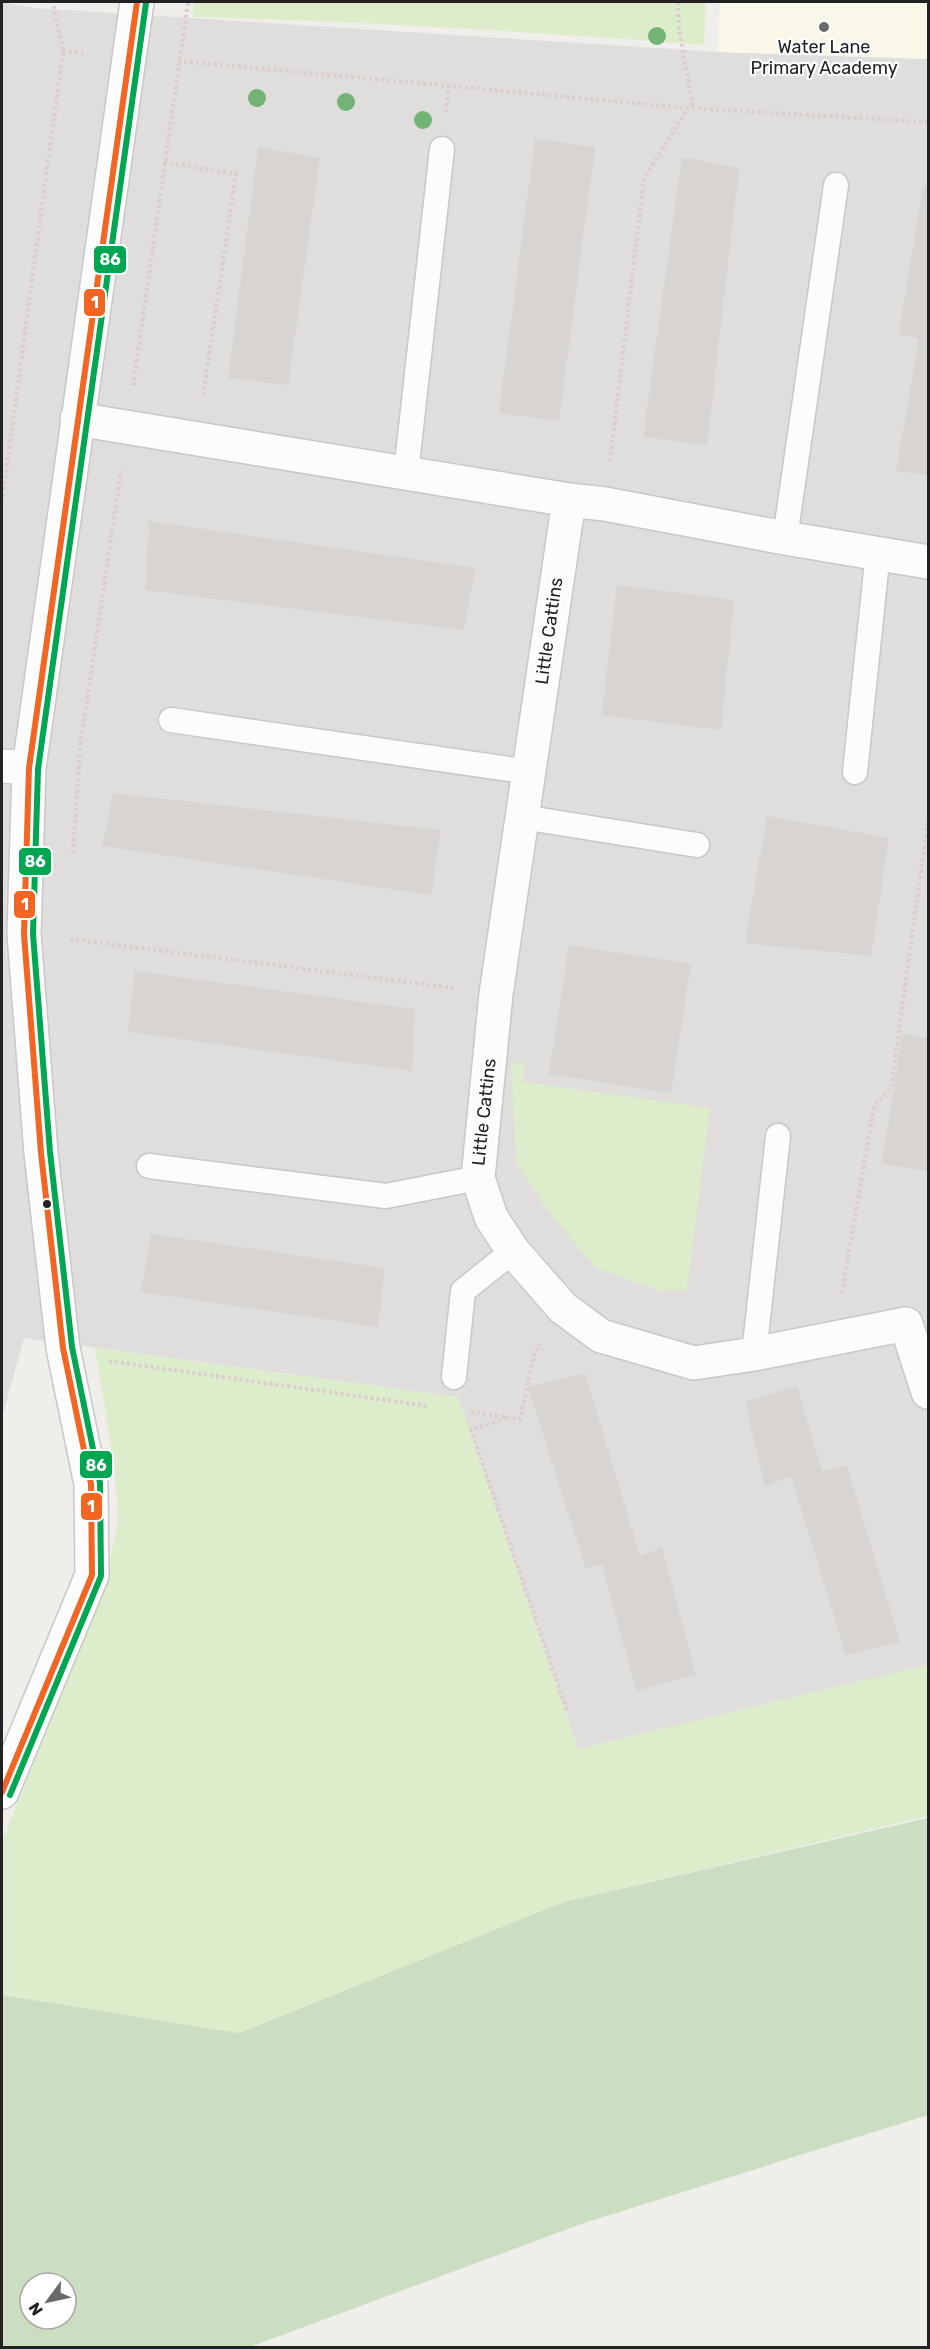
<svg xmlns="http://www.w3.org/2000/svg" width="930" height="2349" viewBox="0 0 930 2349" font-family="Rubik,sans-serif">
<rect width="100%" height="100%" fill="#f0eeeb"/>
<path fill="#dfdedc" d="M 2,2 L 34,8 L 718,52 L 928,59 L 928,1665 L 578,1749 L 458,1397 L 24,1338 L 2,1418 Z"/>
<path fill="#f8f7e8" d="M 720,2 L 928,2 L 928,59 L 718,52 Z"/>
<path fill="#ddeccb" d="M 194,2 L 706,2 L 704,45 C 534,32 363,21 192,17 Z
M 511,1063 L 525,1064 L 523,1082 L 710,1108 L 687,1290 L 661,1291 L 596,1268 L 547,1210 L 516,1162 Z
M 95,1348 L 458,1397 L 578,1749 L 928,1665 L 928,1816 L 564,1902 L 239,2033 L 2,1995 L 2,1842 L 106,1580 L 118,1521 L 115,1472 Z"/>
<path fill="#cbdec1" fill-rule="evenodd" d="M 928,1818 L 928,2115 L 584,2223 L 250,2347 L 2,2347 L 2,1995 L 239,2033 L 564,1902 ZM 30,2283 L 66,2283 L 66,2319 L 30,2319 Z"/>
<path fill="#d7d4d2" d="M 535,139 L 595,147 L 559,421 L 499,413 Z
M 258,147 L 320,158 L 288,385 L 228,378 Z
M 682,157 L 739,168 L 707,445 L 643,437 Z
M 923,186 L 928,187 L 928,475 L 896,471 L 919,338 L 899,334 Z
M 149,521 L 475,568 L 464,630 L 145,590 Z
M 617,585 L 734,600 L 721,730 L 602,715 Z
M 113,793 L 441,830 L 431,895 L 102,846 Z
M 767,816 L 889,838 L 871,956 L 745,943 Z
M 569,945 L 691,964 L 671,1093 L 549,1074 Z
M 135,971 L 415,1009 L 412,1071 L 128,1032 Z
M 902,1034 L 928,1038 L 928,1171 L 882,1164 Z
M 151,1234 L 385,1268 L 378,1327 L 141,1292 Z
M 585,1373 L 640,1556 L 662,1548 L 696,1674 L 636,1691 L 602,1564 L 586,1569 L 528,1387 Z
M 797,1386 L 822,1471 L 847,1466 L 900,1642 L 846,1655 L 791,1476 L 765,1486 L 745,1402 Z"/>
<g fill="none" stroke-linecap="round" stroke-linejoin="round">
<defs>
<path id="lane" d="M 406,473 L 442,149
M 785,538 L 836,185
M 171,720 L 529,772
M 855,772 L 878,552
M 522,817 L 697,845
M 149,1166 L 386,1196 L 478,1178
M 754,1354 L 778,1136
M 454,1377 L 463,1291 L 513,1251"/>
<path id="street" d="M 77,419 L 569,500 L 605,504 L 785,538 L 928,562
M 569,500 L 496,994 L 478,1178 L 491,1217 L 513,1251 L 563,1308 L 601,1336 L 694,1363 L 754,1354 L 906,1324 L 928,1392
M 2,766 L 29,768
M 2,1792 L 92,1575 L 91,1484 L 63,1348 L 41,1153 L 24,934 L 29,768 L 137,2"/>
</defs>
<use href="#lane" stroke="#c9c8c7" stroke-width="27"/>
<use href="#street" stroke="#c9c8c7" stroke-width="36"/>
<path stroke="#dccecd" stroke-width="4" stroke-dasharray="3 3" stroke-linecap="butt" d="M 678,2 L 679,29 L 693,108
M 63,51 L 87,54
M 178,61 L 688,108 L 928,122
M 446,112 L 449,87
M 164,162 L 236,174 L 203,396
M 133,386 L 188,2
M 610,461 L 644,179 L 688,108
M 2,502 L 63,51 L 53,2
M 73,853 L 80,747 L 121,471
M 70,939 L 454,988
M 842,1293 L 874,1106 L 891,1089 L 928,820
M 109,1361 L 428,1406
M 471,1412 L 520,1419 L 535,1352 L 540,1344
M 506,1418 L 471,1430 L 567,1711"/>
<use href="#lane" stroke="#fdfcfc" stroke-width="24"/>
<use href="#street" stroke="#fdfcfc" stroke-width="33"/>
<defs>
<path id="bus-1" d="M 2,1792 L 92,1575 L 91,1484 L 63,1348 L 41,1153 L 24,934 L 29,768 L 137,2"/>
<path id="bus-2" d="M 10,1795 L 101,1576 L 100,1483 L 72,1347 L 50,1152 L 33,934 L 38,769 L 146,3"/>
</defs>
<use href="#bus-1" stroke="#fff" stroke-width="10"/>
<use href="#bus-2" stroke="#fff" stroke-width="10"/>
<use href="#bus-1" stroke="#f26522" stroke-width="6"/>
<use href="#bus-2" stroke="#00a651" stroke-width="6"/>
</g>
<g fill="#73b476">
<circle cx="657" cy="36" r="9"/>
<circle cx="257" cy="98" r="9"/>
<circle cx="346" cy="102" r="9"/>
<circle cx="423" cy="120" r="9"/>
</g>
<circle fill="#6a6968" stroke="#fff" stroke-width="2" cx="824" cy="27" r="6"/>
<circle fill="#222" stroke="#fff" stroke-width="2" cx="47" cy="1204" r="5"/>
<g text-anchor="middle" stroke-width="4.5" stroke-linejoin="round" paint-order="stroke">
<g font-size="18" fill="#222" stroke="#fff">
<text x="824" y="53">Water Lane<tspan x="824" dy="21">Primary Academy</tspan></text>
</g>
<g font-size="18" fill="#222" stroke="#fff">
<text transform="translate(549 631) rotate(-82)" y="6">Little Cattins</text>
<text transform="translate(484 1112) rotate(-84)" y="6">Little Cattins</text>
</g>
</g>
<g stroke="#fff" stroke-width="2">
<rect x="93" y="245" width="34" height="29" rx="6" fill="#00a651"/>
<rect x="83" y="288" width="23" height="29" rx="6" fill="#f26522"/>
<rect x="18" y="847" width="34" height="29" rx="6" fill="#00a651"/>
<rect x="13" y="890" width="23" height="29" rx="6" fill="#f26522"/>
<rect x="79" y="1450" width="34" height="29" rx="6" fill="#00a651"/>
<rect x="80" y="1492" width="23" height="29" rx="6" fill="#f26522"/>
</g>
<g font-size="16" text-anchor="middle" font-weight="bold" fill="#fff">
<text x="110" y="265">86</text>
<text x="95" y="308">1</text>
<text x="35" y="867">86</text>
<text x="25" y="910">1</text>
<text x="96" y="1471">86</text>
<text x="91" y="1512">1</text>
</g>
<rect width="930" height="2349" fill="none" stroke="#222222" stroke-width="6"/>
<g transform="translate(48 2301) rotate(237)"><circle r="28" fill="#ffffff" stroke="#a7a7a7" stroke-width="1.5"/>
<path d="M0-4.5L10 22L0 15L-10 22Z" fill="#6a6968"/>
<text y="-9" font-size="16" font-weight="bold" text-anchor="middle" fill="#222222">N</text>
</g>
</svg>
